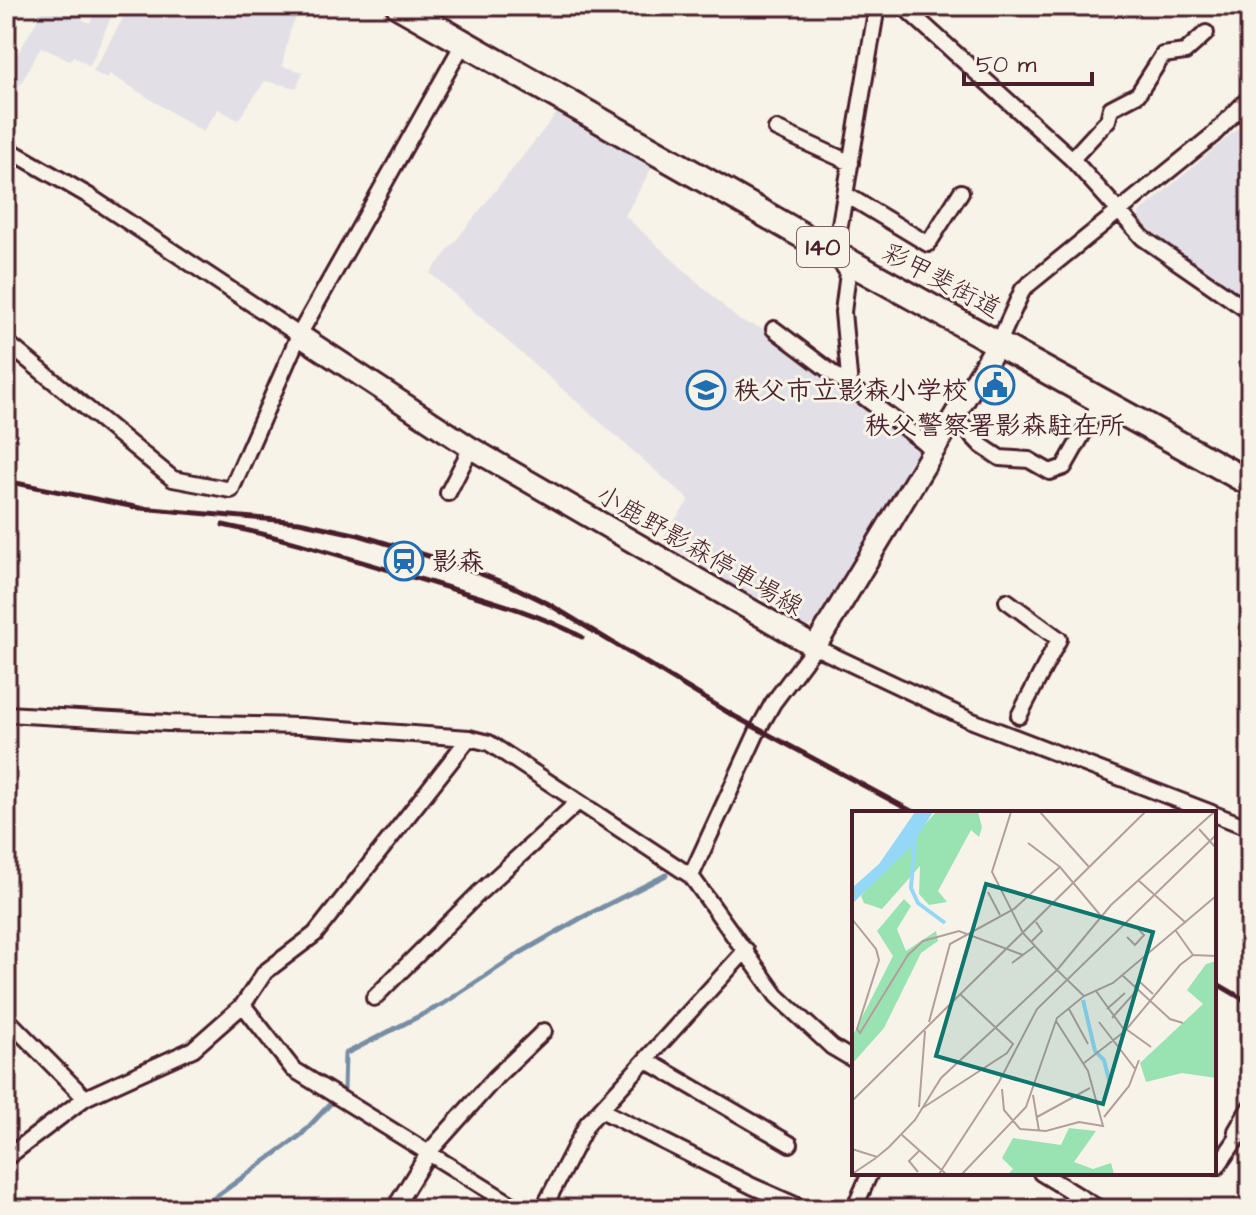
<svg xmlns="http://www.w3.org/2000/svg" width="1256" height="1215" viewBox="0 0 1256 1215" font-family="'Architects Daughter','Klee One',sans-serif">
<rect width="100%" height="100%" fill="#f7f3e8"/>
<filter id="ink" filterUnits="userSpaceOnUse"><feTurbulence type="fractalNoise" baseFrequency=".0125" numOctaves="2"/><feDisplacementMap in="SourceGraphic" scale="16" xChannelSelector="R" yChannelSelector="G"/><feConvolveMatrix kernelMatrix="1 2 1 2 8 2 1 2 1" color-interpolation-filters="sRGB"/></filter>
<g filter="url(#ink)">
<path fill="#e2e0e6" d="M 45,6 L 54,6 L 90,23 L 98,6 L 116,6 L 90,66 L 73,56 L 70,61 L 41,47 L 6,111 L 6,75 Z
M 130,6 L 301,6 L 290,31 L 282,66 L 303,72 L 296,88 L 265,81 L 238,120 L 218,109 L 203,132 L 110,74 L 106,79 L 93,71 Z
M 557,113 L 652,167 L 625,216 L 740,321 L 774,332 L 922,448 L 821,622 L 801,629 L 661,540 L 689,500 L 430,273 Z
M 1250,118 L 1250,304 L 1161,246 L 1138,222 L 1139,213 Z"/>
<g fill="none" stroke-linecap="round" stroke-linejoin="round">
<path stroke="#778da5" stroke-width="5" d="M 194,1209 L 203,1206 L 301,1135 L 344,1089 L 345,1054 L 443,1004 L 520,953 L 581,918 L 666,875"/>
<defs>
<path id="minor" d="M 903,6 L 1072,159 L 1143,238 L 1250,312
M 776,129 L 851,163
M 6,148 L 89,196 L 299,335
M 1072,159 L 1108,120 L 1111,108 L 1138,94 L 1163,55 L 1185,52 L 1206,33
M 845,194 L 928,244 L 961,192
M 774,329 L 934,450
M 6,342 L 173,479 L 231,490 L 299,335 L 464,42
M 999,342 L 1023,289 L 1213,135 L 1250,97
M 850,387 L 843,312 L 848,273 L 835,254 L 877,6
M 954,417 L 982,446 L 1000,458 L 1029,460 L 1050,472 L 1064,467 L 1102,400
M 448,493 L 471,448
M 1007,601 L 1059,639 L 1019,716
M 6,714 L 167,723 L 301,726 L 469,738 L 489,743 L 691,876 L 777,996 L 832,1047 L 854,1060
M 1214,814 L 1250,828
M 691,876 L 759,728 L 773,703 L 815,647 L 970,720 L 1212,813
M 374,998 L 479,893 L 578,802
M 243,1005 L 293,1069 L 519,1209
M 6,1018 L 85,1098
M 646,1060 L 790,1144
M 601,1110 L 752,1186 L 804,1209
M 6,1158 L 85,1098 L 193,1049 L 243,1005 L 265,972 L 315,934 L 469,738
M 1214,1165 L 1217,1167 L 1238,1137 L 1236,1131 L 1250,1107
M 1041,1173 L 1100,1209
M 394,1209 L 429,1152 L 496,1077 L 544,1031
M 543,1209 L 587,1124 L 746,950
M 854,1209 L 870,1173"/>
<path id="secondary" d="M 299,335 L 471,448 L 815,647 L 999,342"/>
<path id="trunk" d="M 399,6 L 835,254 L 1250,483"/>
</defs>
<use href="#minor" stroke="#4a1f2b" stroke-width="20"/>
<use href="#secondary" stroke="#4a1f2b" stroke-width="26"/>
<use href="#trunk" stroke="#4a1f2b" stroke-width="30"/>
<use href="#minor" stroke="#f7f3e8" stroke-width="14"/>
<use href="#secondary" stroke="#f7f3e8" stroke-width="20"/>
<use href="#trunk" stroke="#f7f3e8" stroke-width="24"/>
<path stroke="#4a1f2b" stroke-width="5" d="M 6,481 L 140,508 L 299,522 L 359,535 L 455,564 L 512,586 L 547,603 L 734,716 L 915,813
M 223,525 C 290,539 354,560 419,579 C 474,596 531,610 582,637
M 1214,982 L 1250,1003"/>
</g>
</g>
<defs>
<symbol id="civic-ring" viewBox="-11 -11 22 22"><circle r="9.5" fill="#f7f3e8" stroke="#1f6fb2" stroke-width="1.5"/><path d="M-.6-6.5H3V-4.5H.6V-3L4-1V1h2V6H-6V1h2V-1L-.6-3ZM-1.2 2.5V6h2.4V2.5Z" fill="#1f6fb2"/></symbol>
<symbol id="school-ring" viewBox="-11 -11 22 22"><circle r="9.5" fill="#f7f3e8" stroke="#1f6fb2" stroke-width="1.5"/><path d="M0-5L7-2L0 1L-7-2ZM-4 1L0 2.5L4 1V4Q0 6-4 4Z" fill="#1f6fb2"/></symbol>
<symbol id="station-ring" viewBox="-11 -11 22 22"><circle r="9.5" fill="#f7f3e8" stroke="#1f6fb2" stroke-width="1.5"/><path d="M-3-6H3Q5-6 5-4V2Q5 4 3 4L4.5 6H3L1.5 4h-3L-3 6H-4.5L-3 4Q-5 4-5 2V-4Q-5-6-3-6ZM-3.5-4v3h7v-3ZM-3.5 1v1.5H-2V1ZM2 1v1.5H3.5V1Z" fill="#1f6fb2"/></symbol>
</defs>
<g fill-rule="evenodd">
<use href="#civic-ring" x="973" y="363" width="44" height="44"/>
<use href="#school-ring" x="684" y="368" width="44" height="44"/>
<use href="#station-ring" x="382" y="539" width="44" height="44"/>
</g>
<g text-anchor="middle" stroke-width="6" stroke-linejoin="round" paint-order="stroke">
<rect fill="#f7f3e8" stroke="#7e5f64" stroke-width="2" x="797" y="227" width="52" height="40" rx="6"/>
<g font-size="24" font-weight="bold" fill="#4a1f2b">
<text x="823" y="255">140</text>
</g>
<g font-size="26" fill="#4a1f2b" stroke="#f7f3e8">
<text transform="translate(942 280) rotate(28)" y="9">彩甲斐街道</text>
<text transform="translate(700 550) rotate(30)" y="9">小鹿野影森停車場線</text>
</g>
<g font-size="26" font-weight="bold" fill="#4a1f2b" stroke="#f7f3e8" text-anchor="start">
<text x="734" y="399">秩父市立影森小学校</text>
<text x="995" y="434" text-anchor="middle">秩父警察署影森駐在所</text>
<text x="432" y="570">影森</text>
</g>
</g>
<g transform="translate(852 811)">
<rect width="364" height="364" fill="#f7f3e8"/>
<path d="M 84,1 L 126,1 L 130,16 L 127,26 L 119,19 L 86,80 L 95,91 L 77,94 L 67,83 L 68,55 L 30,98 L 12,92 L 9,85 ZM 52,88 L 59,95 L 45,118 L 54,140 L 84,120 L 86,130 L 69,142 L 32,217 L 0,253 L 0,226 L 41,145 L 25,120 ZM 364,150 L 364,267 L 330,262 L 294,271 L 288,252 L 351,193 L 335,179 L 354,153 ZM 217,317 L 244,320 L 222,351 L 241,358 L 259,352 L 262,363 L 156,363 L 161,358 L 150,347 L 161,327 L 209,334 Z" fill="#99e3b2"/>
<path d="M 63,1 L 81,1 L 59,36 L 0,93 L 0,77 L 27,53 Z" fill="#95d7f7"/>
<path fill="none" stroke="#95d7f7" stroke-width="4" d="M 63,28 L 59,77 L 66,92 L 93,112M 231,189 L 243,240 L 252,249 L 258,273"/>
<path fill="none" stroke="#b29e9c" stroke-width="2" d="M 159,1 L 140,61 L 171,122M 188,1 L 237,56M 347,18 L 364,37M 176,32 L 208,56M 286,69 L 334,112M 136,81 L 148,104M 0,108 L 24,138 L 27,149 L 5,218 L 8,222 L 56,144 L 71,130 L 107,120 L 171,144M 324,120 L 341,144M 275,126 L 283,134 L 292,124 L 284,116M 179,131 L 190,120 L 184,111M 160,152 L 183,135M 270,164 L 318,208 L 331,212M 283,175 L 288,171 L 301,183M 244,180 L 273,220M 232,185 L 205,159 L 259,94 L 362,1M 217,198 L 236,233M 255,198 L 273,182M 260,207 L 286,178M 77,211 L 98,133 L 162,98 L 208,56 L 249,105M 247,211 L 284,259M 142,218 L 205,159 L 171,122M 274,218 L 299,236M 232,252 L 273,220 L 328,154 L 341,144 L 364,145M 150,278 L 152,299 L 168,318 L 194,320 L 227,311 L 251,315 L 236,260 L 204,210M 181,284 L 187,320M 0,290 L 293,1M 67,296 L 73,220M 69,298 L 155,242 L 161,233 L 108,183M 185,306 L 238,277M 252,306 L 277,275 L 287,249M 50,324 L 94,363M 0,338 L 25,346 L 37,336 L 63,309 L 89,267 L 142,218M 66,361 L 57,350 L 68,339M 0,363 L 24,347M 87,363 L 147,271 L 185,198 L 364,24M 110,363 L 174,296 L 205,207 L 232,185 L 261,172 L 364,85"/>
<path fill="#0f766e" fill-opacity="0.15" stroke="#0f766e" stroke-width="4" d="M 134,73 L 301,121 L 251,293 L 84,245 Z"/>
<rect width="364" height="364" fill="none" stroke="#4a1f2b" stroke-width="4"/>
</g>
<rect width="1256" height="1215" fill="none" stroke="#f7f3e8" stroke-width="32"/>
<rect x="16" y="16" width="1224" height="1183" fill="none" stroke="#4a1f2b" stroke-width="3" filter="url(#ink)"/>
<path d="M964 72v12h128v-12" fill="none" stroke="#4a1f2b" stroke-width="4"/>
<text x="976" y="72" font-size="24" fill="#4a1f2b" stroke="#f7f3e8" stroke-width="6" paint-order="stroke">50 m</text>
</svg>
